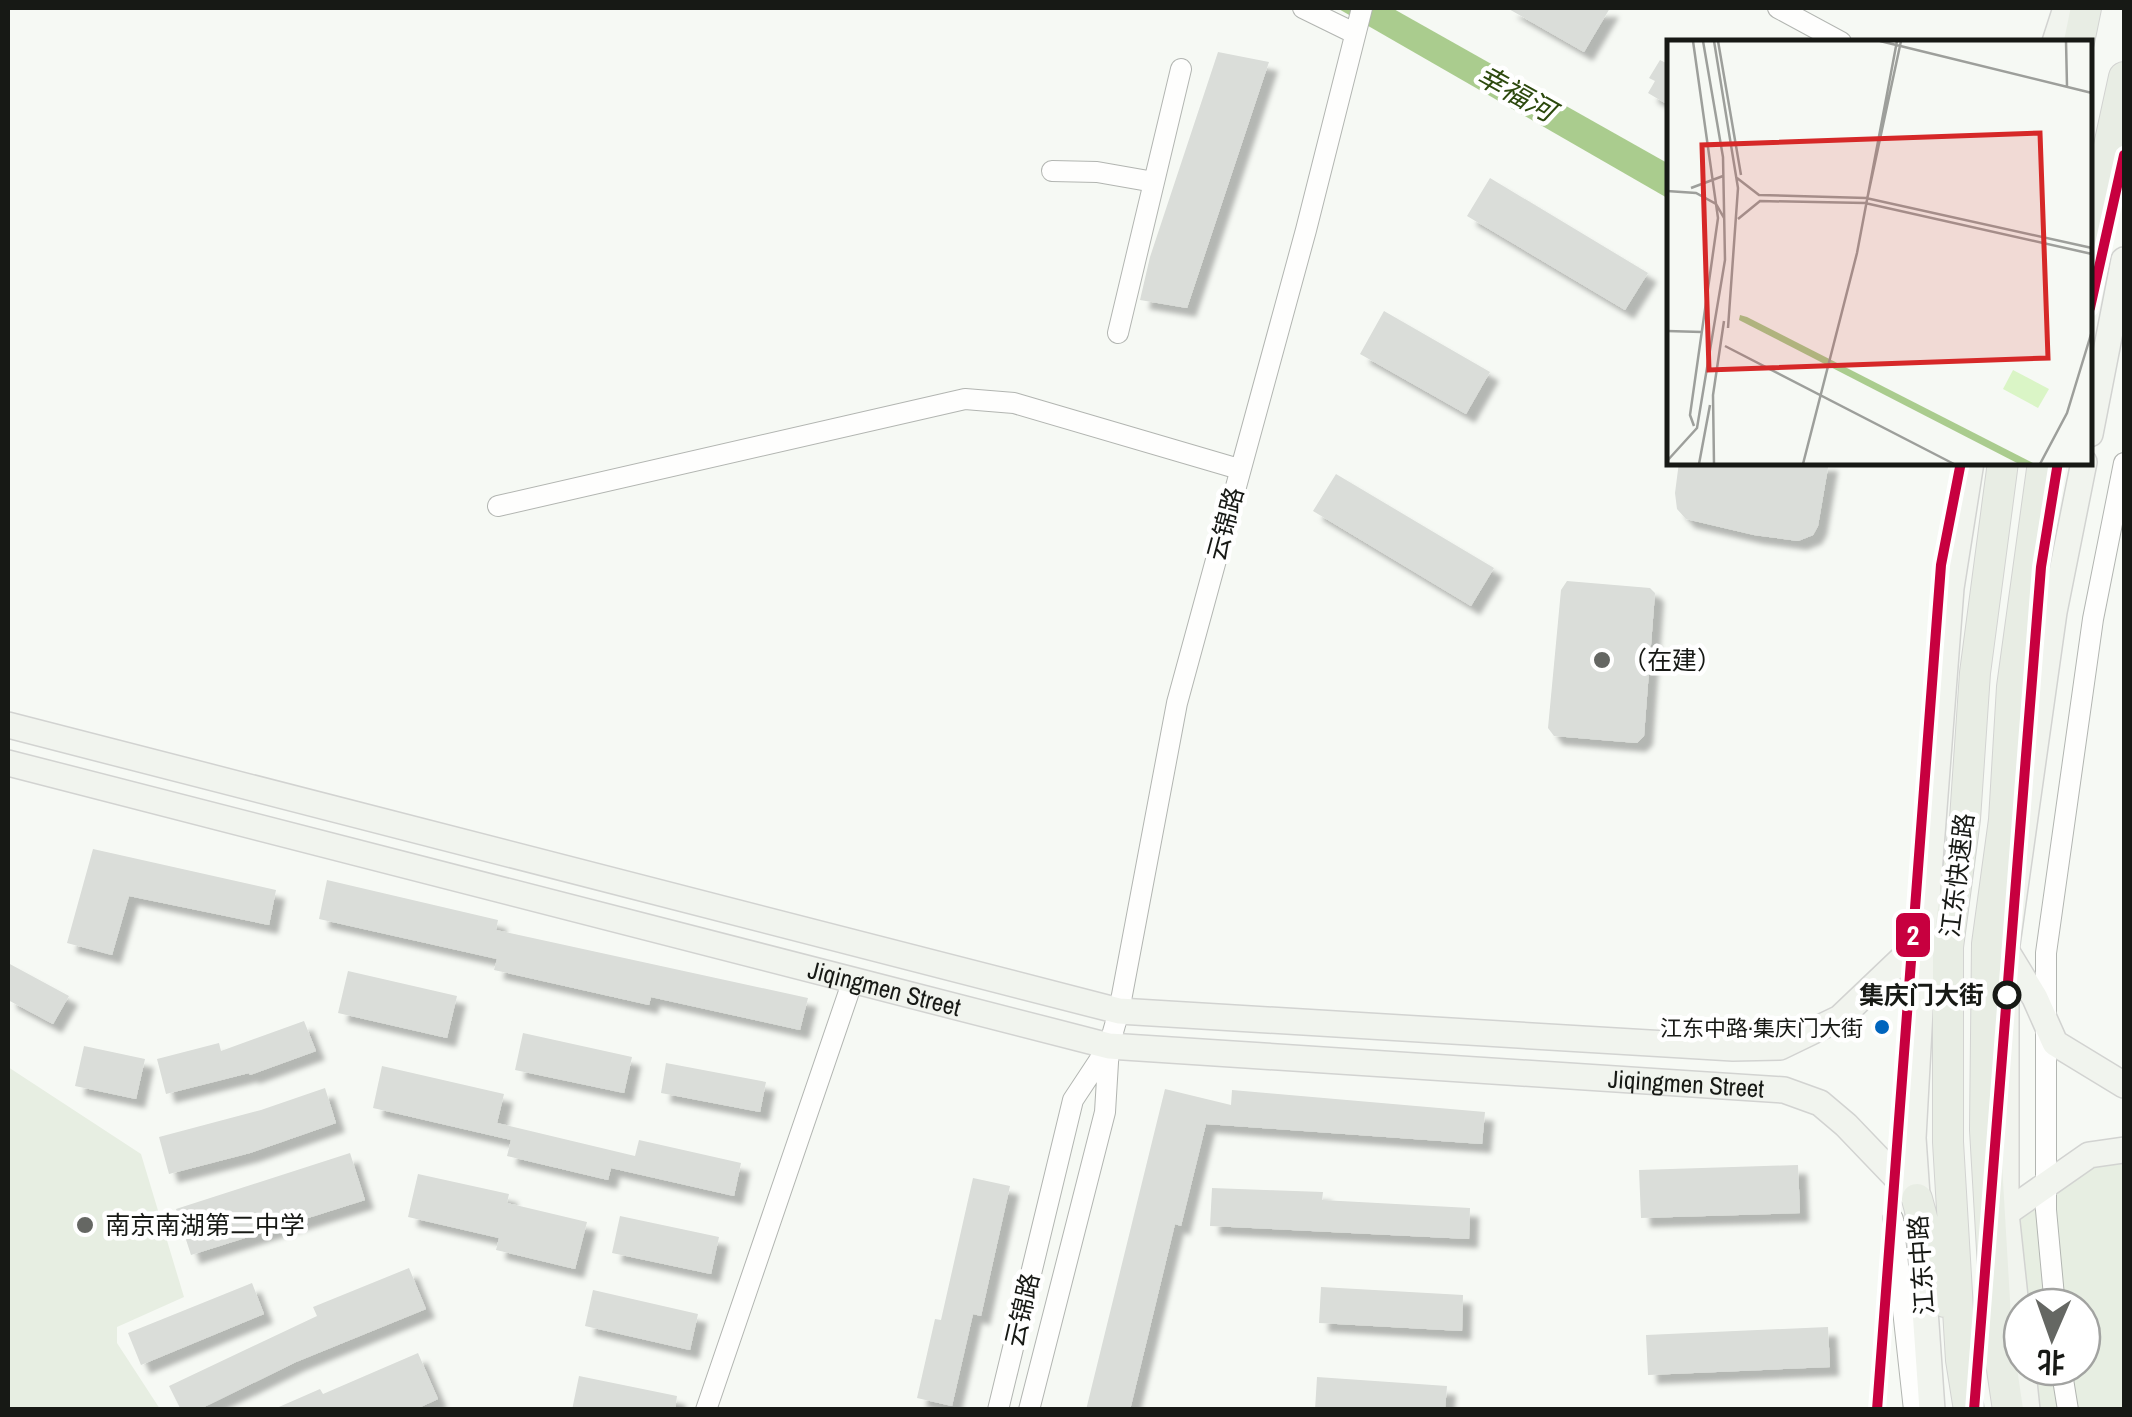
<svg xmlns="http://www.w3.org/2000/svg" width="2132" height="1417" viewBox="0 0 2132 1417" font-family="'Archivo Narrow','Noto Sans SC',sans-serif">
<defs>
<filter id="shadow"><feDropShadow dx="9" dy="9" stdDeviation="2.5" flood-color="#0004"/></filter>
</defs>
<rect width="100%" height="100%" fill="#f6f9f4"/>
<path fill="#e7eee2" fill-rule="evenodd" d="M 8,1067 L 141,1154 L 184,1297 L 117,1327 L 117,1343 L 160,1409 L 8,1409 Z
M 2124,1150 L 2124,1409 L 2027,1409 L 2006,1213 L 2089,1155 ZM 2022,1307 L 2082,1307 L 2082,1367 L 2022,1367 Z"/>
<path fill="#aacc8e" d="M 1337,8 L 1392,8 L 1669,164 L 1669,199 Z"/>
<path fill="#daddd9" filter="url(#shadow)" d="M 1507,8 L 1610,8 L 1584,52 Z
M 1218,52 L 1269,62 L 1187,308 L 1140,300 L 1150,257 Z
M 1670,57 L 1670,106 L 1648,93 L 1655,81 L 1649,78 L 1660,60 L 1666,63 Z
M 1490,178 L 1648,273 L 1625,310 L 1467,216 Z
M 1384,311 L 1490,372 L 1466,414 L 1360,354 Z
M 1679,462 L 1829,462 L 1818,526 L 1813,535 L 1798,541 L 1754,535 L 1686,519 L 1677,509 L 1675,493 Z
M 1336,474 L 1494,568 L 1471,606 L 1313,511 Z
M 1567,581 L 1650,588 L 1655,593 L 1644,736 L 1637,743 L 1554,736 L 1548,728 L 1561,590 Z
M 93,849 L 276,890 L 269,925 L 129,896 L 112,955 L 67,943 Z
M 327,880 L 498,920 L 496,930 L 808,998 L 800,1030 L 651,997 L 649,1005 L 494,970 L 497,959 L 319,919 Z
M 8,963 L 69,996 L 53,1024 L 8,1000 Z
M 348,971 L 457,996 L 447,1038 L 338,1013 Z
M 304,1021 L 316,1051 L 250,1075 L 249,1073 L 166,1094 L 157,1059 L 219,1043 L 221,1051 Z
M 523,1033 L 632,1057 L 624,1093 L 515,1070 Z
M 84,1046 L 145,1059 L 136,1099 L 75,1086 Z
M 666,1063 L 766,1082 L 760,1112 L 661,1093 Z
M 382,1066 L 504,1094 L 497,1123 L 635,1156 L 639,1140 L 741,1163 L 734,1196 L 611,1168 L 608,1180 L 507,1156 L 511,1140 L 373,1108 Z
M 325,1088 L 336,1123 L 250,1153 L 169,1174 L 159,1137 L 261,1110 Z
M 1165,1089 L 1231,1105 L 1232,1090 L 1485,1112 L 1482,1144 L 1206,1124 L 1181,1226 L 1175,1224 L 1130,1410 L 1086,1410 Z
M 350,1153 L 365,1200 L 191,1255 L 176,1209 Z
M 1798,1165 L 1800,1213 L 1641,1218 L 1639,1170 Z
M 418,1174 L 509,1194 L 507,1203 L 587,1222 L 575,1269 L 496,1250 L 499,1238 L 408,1217 Z
M 973,1178 L 1010,1186 L 981,1316 L 973,1314 L 952,1406 L 917,1398 L 935,1319 L 941,1320 Z
M 1212,1188 L 1323,1192 L 1322,1200 L 1470,1208 L 1469,1239 L 1210,1226 Z
M 620,1216 L 719,1237 L 711,1274 L 612,1253 Z
M 409,1268 L 426,1309 L 296,1362 L 198,1410 L 181,1410 L 169,1386 L 317,1316 L 313,1307 Z
M 252,1283 L 264,1314 L 141,1365 L 128,1333 Z
M 1321,1287 L 1463,1295 L 1462,1331 L 1319,1323 Z
M 593,1290 L 698,1314 L 690,1350 L 585,1326 Z
M 1828,1327 L 1830,1367 L 1648,1375 L 1646,1335 Z
M 418,1353 L 438,1399 L 414,1410 L 272,1410 L 320,1389 L 323,1394 Z
M 579,1376 L 677,1396 L 675,1410 L 572,1410 Z
M 1317,1377 L 1447,1386 L 1445,1410 L 1315,1410 Z"/>
<g fill="none" stroke-linecap="round" stroke-linejoin="round">
<defs>
<path id="minor" d="M 1303,8 L 1354,33
M 1778,8 L 1841,42
M 1052,171 L 1097,172 L 1154,182
M 1118,333 L 1181,69
M 498,506 L 965,399 L 1014,403 L 1239,469
M 1893,1219 L 1914,1410
M 2055,1307 L 2046,1210 L 2046,953 L 2093,619 L 2124,463
M 2061,1367 L 2068,1410
M 706,1410 L 853,980
M 998,1410 L 1073,1100 L 1108,1047
M 1029,1410 L 1105,1112 L 1109,1046 L 1119,1011 L 1177,703 L 1306,230 L 1362,8"/>
<g id="major">
<path d="M 2055,42 L 2066,8"/>
<path d="M 2090,434 L 2124,260"/>
<path d="M 8,725 L 1119,1011 L 1733,1048 L 1780,1047 L 1840,1018 L 1924,938"/>
<path id="s1" d="M 8,763 L 1109,1046 L 1784,1090 L 1820,1103 L 1846,1125 L 1917,1199"/>
<path d="M 2007,952 L 2035,998 L 2055,1043 L 2124,1085"/>
<path d="M 2006,1213 L 2089,1155 L 2124,1150"/>
<path d="M 1932,1410 L 1913,1138 L 1924,938 L 1951,588 L 1971,462"/>
<path d="M 2027,1410 L 2006,1213 L 2006,951 L 2054,612 L 2084,462"/>
</g>
<path id="highway" d="M 2079,42 L 2086,8
M 2090,233 L 2124,77
M 1917,1199 L 1945,1302
M 1969,1410 L 1961,1360 L 1948,1142 L 1948,947 L 1965,819 L 1975,673 L 2003,462
M 2008,1410 L 1997,1335 L 1985,1130 L 1987,944 L 2004,820 L 2012,687 L 2043,462"/>
</defs>
<use href="#minor" stroke="#b2b5b1" stroke-width="22"/>
<use href="#major" stroke="#d2d3d1" stroke-width="28"/>
<use href="#highway" stroke="#d2d3d1" stroke-width="32"/>
<use href="#minor" stroke="#fefefd" stroke-width="20"/>
<use href="#major" stroke="#f1f4ee" stroke-width="25"/>
<use href="#highway" stroke="#e8ede4" stroke-width="30"/>
<defs>
<path id="metro-1" d="M 2090,308 L 2124,155
M 1877,1410 L 1941,565 L 1961,462
M 1974,1410 L 2041,567 L 2058,462"/>
</defs>
<use href="#metro-1" stroke="#fff" stroke-width="18"/>
<use href="#metro-1" stroke="#c7003f" stroke-width="10"/>
</g>
<g fill="#656763" stroke="#fff" stroke-width="4">
<circle cx="1602" cy="660" r="10"/>
<circle cx="85" cy="1225" r="10"/>
</g>
<circle fill="#fff" stroke="#171915" stroke-width="5" cx="2007" cy="995" r="12"/>
<circle fill="#0065bd" stroke="#fff" stroke-width="4" cx="1882" cy="1027" r="9"/>
<g text-anchor="middle" stroke-width="9" stroke-linejoin="round" paint-order="stroke">
<g font-size="22" fill="#171915" stroke="#fff" text-anchor="end">
<text x="1863" y="1036">江东中路·集庆门大街</text>
</g>
<g font-size="25" fill="#171915" stroke="#fff">
<text transform="translate(1225 524) rotate(-75)" y="9">云锦路</text>
<text transform="translate(1957 875) rotate(-83)" y="9">江东快速路</text>
<text dy="9" stroke="none"><textPath href="#s1" startOffset="905">Jiqingmen Street</textPath></text>
<text dy="9" stroke="none"><textPath href="#s1" startOffset="1715">Jiqingmen Street</textPath></text>
<text transform="translate(1921 1265) rotate(-94)" y="9">江东中路</text>
<text transform="translate(1022 1310) rotate(-77)" y="9">云锦路</text>
</g>
<g font-size="25" fill="#171915" stroke="#fff" text-anchor="start">
<text x="1622" y="669">（在建）</text>
<text x="105" y="1234">南京南湖第二中学</text>
</g>
<g font-size="25" font-weight="bold" fill="#171915" stroke="#fff" text-anchor="end">
<text x="1984" y="1004">集庆门大街</text>
</g>
<g font-size="28" font-style="italic" fill="#2c490d" stroke="#fff">
<text transform="translate(1516 93) rotate(29)" y="10">幸福河</text>
</g>
</g>
<g transform="translate(1667 40)">
<rect width="425" height="425" fill="#f6f9f4"/>
<path d="M 346,330 L 382,349 L 371,368 L 336,349 Z" fill="#daf5c6"/>
<path d="M 73,275 L 80,277 L 368,424 L 352,424 L 72,280 Z" fill="#aacc8e"/>
<path fill="none" stroke="#9d9f9b" stroke-width="2.5" d="M 26,1 L 51,178 L 23,375 L 27,386M 47,1 L 71,148 L 61,288M 51,1 L 74,135M 213,1 L 425,53M 399,1 L 400,46M 70,138 L 92,155 L 199,158 L 425,208M 24,148 L 56,136M 0,151 L 29,153 L 49,164 L 57,178M 201,155 L 234,1M 71,179 L 93,161 L 198,163 L 425,214M 0,291 L 35,292M 58,306 L 287,424M 0,421 L 30,388 L 58,220 L 56,117 L 36,1M 32,424 L 43,365M 47,424 L 46,355 L 57,281M 136,424 L 190,213 L 230,1M 373,424 L 400,373 L 425,291"/>
<path fill="#d62828" fill-opacity="0.15" stroke="#d62828" stroke-width="5" d="M 373,93 L 381,318 L 42,330 L 35,105 Z"/>
<rect width="425" height="425" fill="none" stroke="#171915" stroke-width="5"/>
</g>
<rect stroke="#fff" stroke-width="4" x="1894" y="911" width="38" height="48" rx="10" fill="#c7003f"/>
<g font-size="28" text-anchor="middle" font-weight="bold" fill="#fff">
<text x="1913" y="945">2</text>
</g>
<rect width="2132" height="1417" fill="none" stroke="#171915" stroke-width="20"/>
<g transform="translate(2052 1337) rotate(182)"><circle r="48" fill="#ffffff" stroke="#a2a3a1" stroke-width="2.5"/>
<path d="M0-8L18 38L0 25L-18 38Z" fill="#656763"/>
<text y="-15" font-size="28" font-weight="bold" text-anchor="middle" fill="#171915">北</text>
</g>
</svg>
